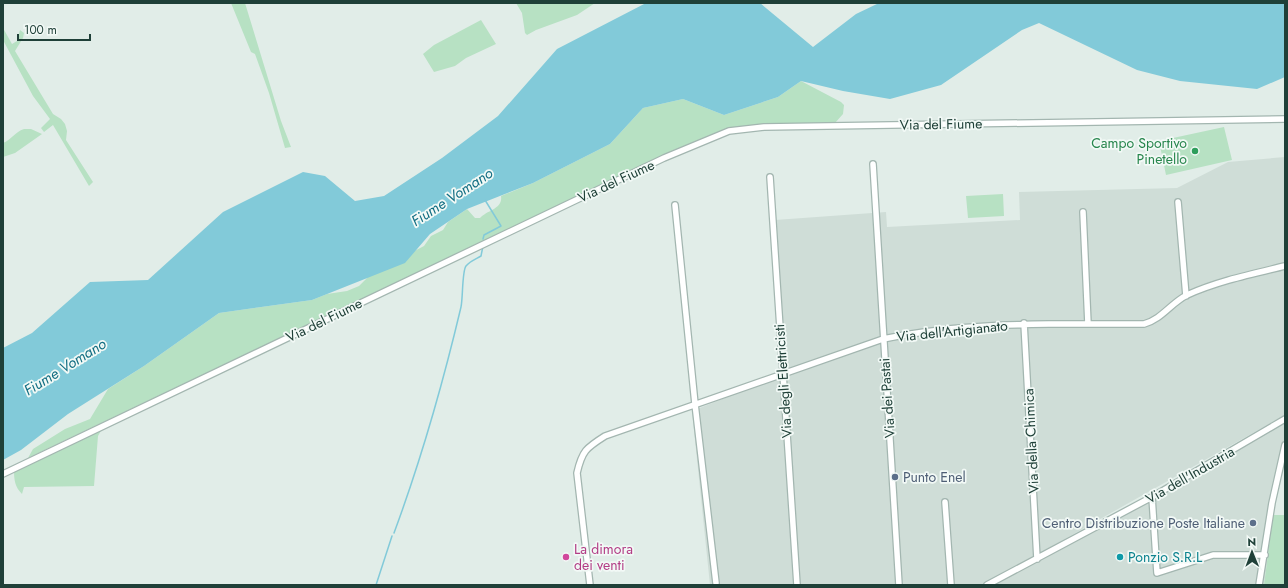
<svg xmlns="http://www.w3.org/2000/svg" width="1288" height="588" viewBox="0 0 1288 588" font-family="Jost,sans-serif">
<rect width="100%" height="100%" fill="#e1ede8"/>
<path fill="#cfddd7" d="M 1285,157 L 1285,415 L 983,585 L 710,585 L 692,411 L 784,375 L 775,220 L 886,212 L 887,227 L 1020,220 L 1019,192 L 1177,188 L 1228,162 Z
M 1285,423 L 1285,454 L 1273,515 L 1264,585 L 994,585 Z"/>
<path fill="#b7e1c3" d="M 231,3 L 245,3 L 281,121 L 291,147 L 285,148 L 269,93 L 255,54 L 251,52 Z
M 516,3 L 595,3 L 577,15 L 536,30 L 527,35 L 525,33 L 522,13 Z
M 481,20 L 496,44 L 466,58 L 455,66 L 434,72 L 423,54 L 434,45 Z
M 3,28 L 12,44 L 17,41 L 20,30 L 24,33 L 23,38 L 15,51 L 53,114 L 61,119 L 65,124 L 67,131 L 66,140 L 93,182 L 89,186 L 53,125 L 44,132 L 41,128 L 50,119 L 33,96 L 3,40 Z
M 801,81 L 841,102 L 844,105 L 843,114 L 835,123 C 801,123 764,122 731,129 C 711,134 693,143 674,150 L 28,458 L 33,449 L 65,429 L 90,419 L 108,389 L 144,366 L 219,313 L 312,300 L 327,294 L 347,291 L 359,286 L 372,273 L 424,246 L 431,236 L 443,230 L 448,222 L 467,209 L 475,218 L 480,218 C 487,210 503,209 501,196 L 533,183 L 610,144 L 643,108 L 683,99 L 724,115 L 778,97 Z
M 1224,127 L 1232,160 L 1166,175 L 1159,141 Z
M 24,129 L 31,129 L 42,134 L 15,153 L 3,157 L 3,143 C 11,140 15,132 24,129 Z
M 1003,194 L 1004,216 L 968,218 L 966,196 Z
M 102,429 L 98,436 L 94,486 L 24,487 L 22,494 C 15,487 14,480 14,470 Z
M 1273,515 L 1285,515 L 1285,585 L 1264,585 Z"/>
<path fill="#82cad9" d="M 646,3 L 760,3 L 813,47 L 856,14 L 879,3 L 1285,3 L 1285,77 L 1257,89 L 1180,81 L 1137,70 L 1039,23 L 1022,30 L 941,85 L 890,99 L 843,91 L 801,81 L 778,97 L 724,115 L 683,99 L 643,108 L 610,144 L 533,183 L 467,209 L 430,234 L 405,263 L 312,300 L 219,313 L 144,366 L 68,414 L 21,450 L 3,460 L 3,348 L 32,333 L 90,282 L 148,280 L 223,212 L 303,172 L 325,176 L 355,201 L 384,196 L 442,158 L 498,116 L 557,49 Z"/>
<g fill="none" stroke-linecap="round" stroke-linejoin="round">
<path stroke="#82cad9" stroke-width="1.5" d="M 483,239 L 484,235 L 501,226 L 485,200
M 394,533 C 421,460 443,383 461,307 C 463,298 462,271 466,266 C 470,261 476,259 481,256 L 483,246
M 376,585 L 392,536"/>
<defs>
<path id="minor" d="M 873,164 L 899,585
M 770,177 L 797,585
M 1178,202 L 1186,296
M 675,205 L 695,404 L 716,583
M 1083,212 L 1088,324
M 1024,323 L 1037,559
M 3,474 L 664,158 L 729,131 L 764,127 L 1285,119
M 1152,497 L 1157,573 L 1213,555 L 1265,555
M 945,502 L 951,585
M 590,585 L 577,473 C 582,451 586,448 605,436 L 883,339 C 969,321 1057,324 1144,324 C 1162,319 1171,303 1187,295 C 1218,281 1252,274 1285,266
M 987,585 L 1152,497 L 1285,419
M 1259,585 L 1272,503 L 1285,445"/>
</defs>
<use href="#minor" stroke="#a3b6b0" stroke-width="8"/>
<use href="#minor" stroke="#fff" stroke-width="5.5"/>
</g>
<circle fill="#2e9e5b" stroke="#f2f9f6" stroke-width="1.5" cx="1195" cy="151" r="4"/>
<g fill="#5c6f8a" stroke="#f2f9f6" stroke-width="1.5">
<circle cx="895" cy="477" r="4"/>
<circle cx="1253" cy="523" r="4"/>
</g>
<circle fill="#d1479c" stroke="#f2f9f6" stroke-width="1.5" cx="566" cy="557" r="4"/>
<circle fill="#0f9aa8" stroke="#f2f9f6" stroke-width="1.5" cx="1120" cy="557" r="4"/>
<g text-anchor="middle" stroke-width="3.5" stroke-linejoin="round" paint-order="stroke">
<g font-size="14" fill="#1f4038" stroke="#f2f9f6">
<text transform="translate(941 124) rotate(-1)" y="5">Via del Fiume</text>
<text transform="translate(616 181) rotate(-25)" y="5">Via del Fiume</text>
<text transform="translate(324 320) rotate(-26)" y="5">Via del Fiume</text>
<text transform="translate(952 331) rotate(-6)" y="5">Via dell'Artigianato</text>
<text transform="translate(783 381) rotate(-94)" y="5">Via degli Elettricisti</text>
<text transform="translate(887 398) rotate(-94)" y="5">Via dei Pastai</text>
<text transform="translate(1031 441) rotate(-93)" y="5">Via della Chimica</text>
<text transform="translate(1190 475) rotate(-30)" y="5">Via dell'Industria</text>
</g>
<g font-size="14" fill="#27864d" stroke="#f2f9f6" text-anchor="end">
<text x="1187" y="148">Campo Sportivo<tspan x="1187" dy="16">Pinetello</tspan></text>
</g>
<g font-size="14" fill="#4e5e75" stroke="#f2f9f6" text-anchor="start">
<text x="903" y="482">Punto Enel</text>
<text x="1245" y="528" text-anchor="end">Centro Distribuzione Poste Italiane</text>
</g>
<g font-size="14" fill="#b23c85" stroke="#f2f9f6" text-anchor="start">
<text x="574" y="554">La dimora<tspan x="574" dy="16">dei venti</tspan></text>
</g>
<g font-size="14" fill="#0d838f" stroke="#f2f9f6" text-anchor="start">
<text x="1128" y="562">Ponzio S.R.L</text>
</g>
<g font-size="15" font-style="italic" fill="#126e83" stroke="#f2f9f6">
<text transform="translate(452 197) rotate(-33)" y="5">Fiume Vomano</text>
<text transform="translate(65 367) rotate(-32)" y="5">Fiume Vomano</text>
</g>
</g>
<rect width="1288" height="588" fill="none" stroke="#1f4038" stroke-width="8"/>
<g transform="translate(1252 552) rotate(359)" stroke="#f2f9f6" stroke-width="3" paint-order="stroke">
<path d="M0-3L7 15L0 10L-7 15Z" fill="#1f4038"/>
<text y="-6" font-size="11" font-weight="bold" text-anchor="middle" fill="#1f4038">N</text>
</g>
<path d="M18 34v6h72v-6" fill="none" stroke="#1f4038" stroke-width="2"/>
<text x="24" y="34" font-size="12" fill="#1f4038" stroke="#f2f9f6" stroke-width="3" paint-order="stroke">100 m</text>
</svg>
